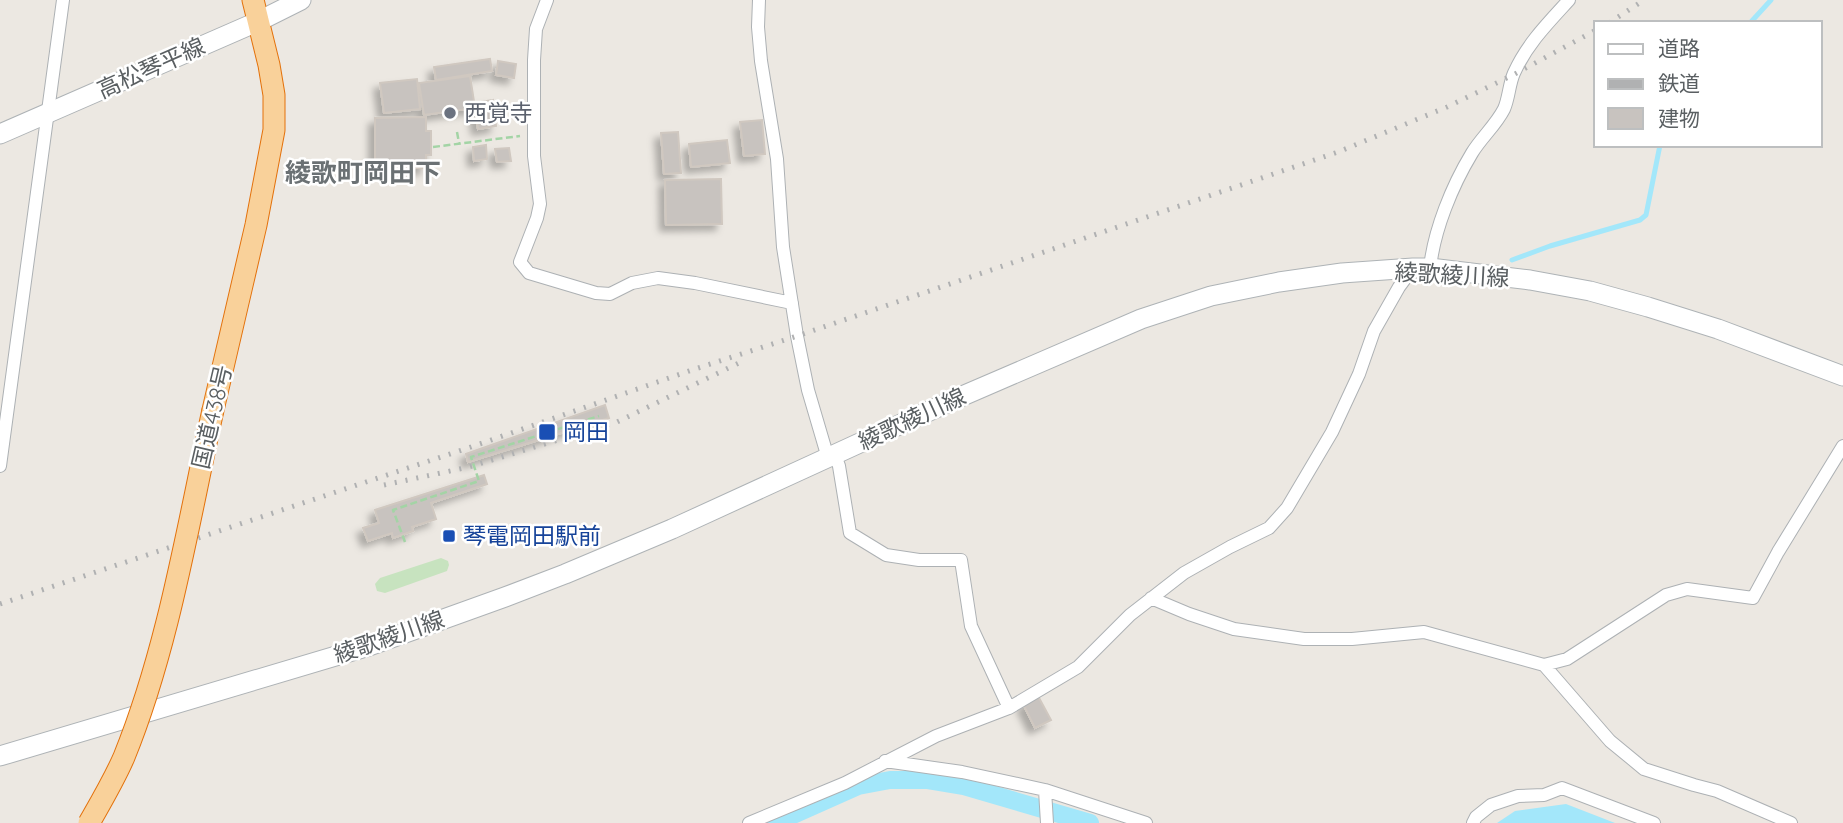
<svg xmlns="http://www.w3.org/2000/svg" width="1843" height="823" viewBox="0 0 1843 823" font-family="Quicksand,'Noto Sans JP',sans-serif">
<defs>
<filter id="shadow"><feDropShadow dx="-6" dy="6" stdDeviation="3.5" flood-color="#0004"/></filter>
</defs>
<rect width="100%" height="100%" fill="#ece8e2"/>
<path fill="#c7e3bf" d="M 441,558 L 448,561 L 449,565 L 447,571 L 385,593 L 377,591 L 375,584 L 380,578 Z"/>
<path fill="#a3e7fa" d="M 1566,804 L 1615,823 L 1497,823 L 1515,811 Z"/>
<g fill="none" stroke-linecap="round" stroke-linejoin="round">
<path stroke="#a3e7fa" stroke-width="5" d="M 1750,23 L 1771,0
M 1512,260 L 1550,246 L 1640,220 L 1646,215 L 1660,145"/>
<path stroke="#a3e7fa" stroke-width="18" d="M 775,823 L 858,786 L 890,780 L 928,780 L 964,786 L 1090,823"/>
</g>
<path fill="#c8c3bf" stroke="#d0c8c0" stroke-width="2" filter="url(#shadow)" d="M 490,59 L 492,71 L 436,80 L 434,67 Z
M 498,61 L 516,64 L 514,78 L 496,75 Z
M 470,76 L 475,108 L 424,115 L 419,83 Z
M 417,79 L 420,109 L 384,113 L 380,83 Z
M 493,100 L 496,126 L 478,129 L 474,103 Z
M 426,117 L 426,131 L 431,131 L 431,155 L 426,155 L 426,168 L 375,168 L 375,118 Z
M 762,120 L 765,154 L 744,156 L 740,122 Z
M 678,132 L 681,173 L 664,174 L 661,133 Z
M 727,140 L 730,163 L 691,167 L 689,144 Z
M 486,145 L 487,159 L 474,161 L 473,147 Z
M 509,148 L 511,161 L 497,162 L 495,149 Z
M 721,179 L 722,224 L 666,225 L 665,180 Z
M 605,405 L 609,418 L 468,462 L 466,454 Z
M 484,475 L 487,484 L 431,503 L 436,519 L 412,527 L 413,531 L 393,538 L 392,533 L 368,541 L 363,528 L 379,523 L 375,510 Z
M 1038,696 L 1051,720 L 1035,728 L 1023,704 Z"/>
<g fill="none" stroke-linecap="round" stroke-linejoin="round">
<defs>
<path id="minor" d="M 547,0 L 536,29 L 534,60 L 534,156 L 540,204 L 537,218 L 520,262 L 529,273 L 596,293 L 610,294 L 632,283 L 658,278 L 695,283 L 792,303
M 759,0 L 758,27 L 761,61 L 777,159 L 783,247 L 797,336 L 808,390 L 828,458
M 1430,268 C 1434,230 1452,186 1472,153 C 1481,138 1496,125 1504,109 C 1509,98 1509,84 1514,73 C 1527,44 1548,23 1569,0
M 835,455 L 839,466 L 850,533 L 886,555 L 919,560 L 961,560 L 971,626 L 1009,708
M 0,466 L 63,0
M 1151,598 L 1189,614 L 1234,629 L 1304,639 L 1352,639 L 1424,632 L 1544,665 L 1610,741 L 1644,769 L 1694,785 L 1717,791 L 1791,823
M 1544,665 L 1567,659 L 1666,595 L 1687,589 L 1753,598 L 1778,552 L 1843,446
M 885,761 L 962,772 L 1045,790 L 1146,823
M 1045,790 L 1047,823
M 749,823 L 845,783 L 936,736 L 1009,708 L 1078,667 L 1130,615 L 1184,573 L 1230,547 L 1269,528 L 1287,508 L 1332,432 L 1359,374 L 1374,331 L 1399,287 L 1413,268
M 1473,823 L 1476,817 L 1491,805 L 1518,796 L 1544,795 L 1562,788 L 1654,823"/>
<path id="secondary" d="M 0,134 L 259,21 L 301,0
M 0,756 L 366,647 L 505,597 L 565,574 L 672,529 L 960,397 L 1141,319 L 1211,296 L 1279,282 L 1342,273 L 1413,268 L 1430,268 L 1530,280 L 1590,291 L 1648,307 L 1718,329 L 1843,376"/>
<path id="trunk" d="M 213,410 L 256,225 L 274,130 L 274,95 L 269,65 L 253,0"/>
</defs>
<use href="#minor" stroke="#adb1b4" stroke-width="14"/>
<use href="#secondary" stroke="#aeb3b6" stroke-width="21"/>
<use href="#trunk" stroke="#e3710b" stroke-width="23"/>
<path stroke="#a3d4a5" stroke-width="2.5" stroke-dasharray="7 3.5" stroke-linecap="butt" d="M 457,132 L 459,143
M 433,147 L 520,136
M 405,542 L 393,510 L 479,481 L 471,457 L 599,416"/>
<use href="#minor" stroke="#fff" stroke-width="12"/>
<use href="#secondary" stroke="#fff" stroke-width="19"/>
<use href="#trunk" stroke="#f9d19a" stroke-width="21"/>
<path stroke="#b0b1b2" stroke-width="5" stroke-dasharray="2 9" stroke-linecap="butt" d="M 1609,23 L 1644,0
M 384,485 L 469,467 L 617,422 L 743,361
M 0,604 L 471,447 L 692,370 L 797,336 L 1338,152 L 1447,107 L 1513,75 L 1596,30"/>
<defs>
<path id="trunk-bridge" d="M 89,823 C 101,802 114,780 124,757 C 168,649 188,525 213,410"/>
</defs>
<use href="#trunk-bridge" stroke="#e3710b" stroke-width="23" stroke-linecap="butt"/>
<use href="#trunk-bridge" stroke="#f9d19a" stroke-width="21"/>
</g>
<circle fill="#6b7280" stroke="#fff" stroke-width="2.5" cx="450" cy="113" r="7"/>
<g fill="#1a4fb4" stroke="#fff" stroke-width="2.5">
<rect x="538" y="423" width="18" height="18" rx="3.5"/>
<rect x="442" y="529" width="14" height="14" rx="3.5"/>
</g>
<g text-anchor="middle" stroke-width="5" stroke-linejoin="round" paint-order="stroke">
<g font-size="23" fill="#5a5f62" stroke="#fff">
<text transform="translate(151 68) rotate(-24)" y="8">高松琴平線</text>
<text transform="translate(1452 275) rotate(3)" y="8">綾歌綾川線</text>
<text transform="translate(212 417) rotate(-77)" y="8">国道438号</text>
<text transform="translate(912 419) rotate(-25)" y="8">綾歌綾川線</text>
<text transform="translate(389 637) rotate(-19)" y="8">綾歌綾川線</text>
</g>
<g font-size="23" fill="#5b616d" stroke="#fff" text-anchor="start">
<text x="464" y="121">西覚寺</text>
</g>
<g font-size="23" fill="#164399" stroke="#fff" text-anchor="start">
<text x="563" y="440">岡田</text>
<text x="463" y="544">琴電岡田駅前</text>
</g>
<g font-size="26" font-weight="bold" fill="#6b7174" stroke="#fff">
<text x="363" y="182">綾歌町岡田下</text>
</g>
</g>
<rect x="1594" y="21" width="228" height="126" fill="#ffffff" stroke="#bdbfc0" stroke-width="2"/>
<rect x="1608" y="44" width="35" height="10" fill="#ffffff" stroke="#bdbfc0" stroke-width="2"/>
<text x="1658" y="56" font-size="21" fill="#5a5f62">道路</text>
<rect x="1608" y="79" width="35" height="10" fill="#b0b1b2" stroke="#bdbfc0" stroke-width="2"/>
<text x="1658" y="91" font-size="21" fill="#5a5f62">鉄道</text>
<rect x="1608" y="108" width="35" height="21" fill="#c8c3bf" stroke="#bdbfc0" stroke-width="2"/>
<text x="1658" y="126" font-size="21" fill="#5a5f62">建物</text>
</svg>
